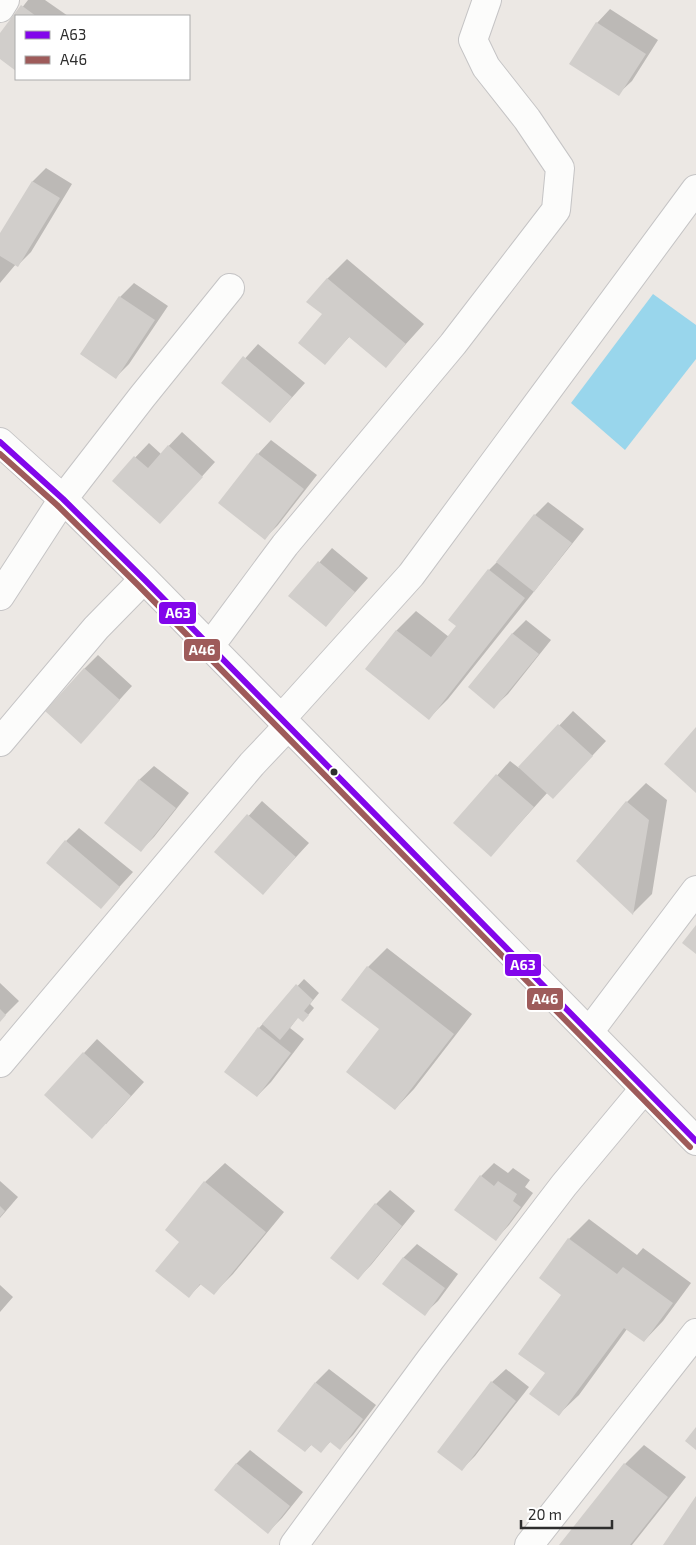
<svg xmlns="http://www.w3.org/2000/svg" width="696" height="1545" viewBox="0 0 696 1545" font-family="'Exo 2',sans-serif">
<rect width="100%" height="100%" fill="#ece8e4"/>
<path fill="#99d6ec" d="M 653,294 L 696,325 L 696,359 L 625,450 L 571,403 Z"/>
<path fill="#0003" d="M 28,0 L 45,0 L 68,16 L 16,16 L 16,70 L 0,58 L 0,36 Z
M 610,9 L 658,40 L 632,81 L 618,94 L 597,23 Z
M 46,168 L 72,184 L 31,252 L 18,265 L 16,264 L 0,283 L 0,235 L 33,181 Z
M 347,259 L 424,324 L 386,366 L 350,336 L 325,363 L 324,314 L 327,279 Z
M 134,283 L 168,306 L 129,364 L 116,377 L 81,354 L 120,297 Z
M 258,344 L 305,383 L 270,422 L 223,383 Z
M 182,432 L 215,462 L 160,523 L 113,481 L 149,443 L 161,454 Z
M 271,440 L 317,475 L 278,525 L 265,538 L 258,454 Z
M 548,502 L 584,529 L 448,699 L 429,718 L 367,669 L 397,630 L 416,611 L 449,637 L 458,626 L 450,620 L 489,570 L 503,556 L 535,515 Z
M 332,548 L 368,578 L 326,625 L 290,596 Z
M 526,620 L 551,640 L 508,694 L 494,707 L 469,687 L 513,633 Z
M 98,655 L 132,686 L 94,728 L 84,669 Z
M 573,711 L 606,741 L 566,784 L 548,792 L 491,855 L 455,823 L 510,761 L 519,768 Z
M 154,766 L 189,793 L 154,837 L 141,850 L 106,823 L 140,779 Z
M 646,783 L 667,800 L 652,894 L 633,913 L 627,802 Z
M 262,801 L 309,843 L 263,893 L 216,852 Z
M 79,828 L 133,872 L 101,907 L 66,841 Z
M 387,948 L 472,1014 L 414,1089 L 395,1109 L 368,967 Z
M 304,979 L 319,993 L 310,1004 L 314,1008 L 309,1014 L 303,1020 L 298,1017 L 290,1028 L 304,1039 L 271,1082 L 257,1096 L 259,1028 Z
M 0,983 L 19,1001 L 0,1020 Z
M 97,1039 L 144,1082 L 106,1124 L 45,1095 Z
M 225,1163 L 284,1212 L 233,1274 L 214,1293 L 202,1283 L 189,1296 L 181,1241 L 205,1182 Z
M 494,1163 L 508,1173 L 513,1168 L 530,1180 L 525,1187 L 533,1193 L 509,1225 L 496,1239 L 481,1176 Z
M 0,1181 L 18,1197 L 0,1218 Z
M 390,1190 L 415,1211 L 371,1265 L 358,1278 L 376,1204 Z
M 589,1219 L 637,1255 L 643,1248 L 691,1283 L 663,1321 L 644,1341 L 627,1329 L 579,1395 L 559,1414 L 547,1373 L 563,1295 L 540,1278 L 569,1239 Z
M 417,1244 L 458,1274 L 438,1301 L 424,1314 L 384,1284 L 404,1257 Z
M 0,1285 L 13,1297 L 0,1312 Z
M 329,1369 L 376,1405 L 353,1435 L 340,1448 L 331,1441 L 321,1451 L 312,1444 L 305,1451 L 316,1382 Z
M 506,1369 L 529,1387 L 475,1456 L 462,1469 L 492,1382 Z
M 644,1445 L 686,1477 L 632,1545 L 560,1545 L 625,1464 Z
M 250,1450 L 303,1492 L 282,1518 L 268,1532 L 236,1464 Z"/>
<path fill="#d1cecb" d="M 21,5 L 36,16 L 16,16 L 16,71 L 0,59 L 0,33 Z
M 596,22 L 646,54 L 619,96 L 569,64 Z
M 32,181 L 60,198 L 18,267 L 0,256 L 0,233 Z
M 327,278 L 406,344 L 386,368 L 349,337 L 325,365 L 298,343 L 322,314 L 306,302 Z
M 119,296 L 155,320 L 116,379 L 80,354 Z
M 243,356 L 292,397 L 270,423 L 221,383 Z
M 168,445 L 203,477 L 160,524 L 112,481 L 134,456 L 148,468 Z
M 257,453 L 304,489 L 265,540 L 218,503 Z
M 534,514 L 572,543 L 534,592 L 496,562 Z
M 318,561 L 355,592 L 326,627 L 288,596 Z
M 488,569 L 525,598 L 429,720 L 365,669 L 396,630 L 431,657 L 456,626 L 448,620 Z
M 512,633 L 539,654 L 494,709 L 468,687 Z
M 84,668 L 120,700 L 81,744 L 45,711 Z
M 558,724 L 593,756 L 553,799 L 518,767 Z
M 696,727 L 696,793 L 664,764 Z
M 496,774 L 534,807 L 491,857 L 453,823 Z
M 139,779 L 176,808 L 141,852 L 104,823 Z
M 626,801 L 649,820 L 633,915 L 576,861 Z
M 247,814 L 296,857 L 263,895 L 214,852 Z
M 65,840 L 120,887 L 101,909 L 46,863 Z
M 696,925 L 696,954 L 682,943 Z
M 367,966 L 454,1034 L 395,1110 L 346,1072 L 379,1029 L 341,1000 Z
M 296,984 L 313,1000 L 304,1011 L 309,1015 L 303,1022 L 298,1018 L 280,1040 L 262,1024 Z
M 0,1009 L 6,1015 L 0,1022 Z
M 258,1027 L 291,1053 L 257,1097 L 224,1072 Z
M 83,1052 L 131,1096 L 92,1139 L 44,1095 Z
M 480,1175 L 494,1186 L 498,1181 L 517,1194 L 513,1201 L 521,1207 L 496,1241 L 454,1210 Z
M 204,1181 L 266,1232 L 214,1295 L 200,1284 L 189,1298 L 155,1271 L 179,1242 L 165,1230 Z
M 375,1203 L 402,1226 L 358,1280 L 330,1258 Z
M 0,1206 L 5,1211 L 0,1217 Z
M 568,1238 L 617,1274 L 623,1267 L 673,1303 L 644,1342 L 624,1328 L 559,1416 L 529,1394 L 545,1373 L 518,1354 L 561,1295 L 539,1278 Z
M 403,1257 L 445,1288 L 425,1316 L 382,1284 Z
M 491,1381 L 516,1401 L 462,1471 L 437,1452 Z
M 315,1382 L 363,1419 L 340,1450 L 330,1442 L 321,1453 L 311,1445 L 305,1452 L 277,1431 Z
M 696,1427 L 696,1450 L 685,1441 Z
M 236,1463 L 290,1506 L 268,1534 L 214,1490 Z
M 624,1463 L 668,1497 L 630,1545 L 559,1545 Z
M 696,1496 L 696,1545 L 663,1545 Z"/>
<g fill="none" stroke-linecap="round" stroke-linejoin="round">
<defs>
<path id="minor" d="M 0,8 L 5,0
M 0,442 L 63,499 L 144,579 L 696,1141
M 0,596 L 63,499 L 142,397 L 230,288
M 210,646 L 285,545 L 453,344 L 556,210 L 560,168 L 527,119 L 486,67 L 473,40 L 487,0
M 281,719 L 411,575 L 696,189
M 0,742 L 96,628 L 144,579
M 589,1032 L 696,890
M 0,1063 L 252,764 L 288,726
M 294,1545 L 430,1360 L 564,1185 L 644,1089
M 529,1545 L 696,1333"/>
</defs>
<use href="#minor" stroke="#c5c4c5" stroke-width="30"/>
<use href="#minor" stroke="#fcfcfb" stroke-width="28"/>
<defs>
<path id="bus-1" d="M 0,442 L 63,499 L 144,579 L 696,1141"/>
<path id="bus-2" d="M 0,454 L 57,505 L 138,585 L 690,1147"/>
</defs>
<use href="#bus-1" stroke="#fff" stroke-width="10"/>
<use href="#bus-2" stroke="#fff" stroke-width="10"/>
<use href="#bus-1" stroke="#8206eb" stroke-width="6"/>
<use href="#bus-2" stroke="#9e5b5a" stroke-width="6"/>
</g>
<circle fill="#2e2e2e" stroke="#fff" stroke-width="2" cx="334" cy="772" r="4.5"/>
<g stroke="#fff" stroke-width="2">
<rect x="158" y="601" width="39" height="24" rx="5" fill="#8206eb"/>
<rect x="183" y="638" width="38" height="24" rx="5" fill="#9e5b5a"/>
<rect x="504" y="953" width="38" height="24" rx="5" fill="#8206eb"/>
<rect x="526" y="987" width="38" height="24" rx="5" fill="#9e5b5a"/>
</g>
<g font-size="14" text-anchor="middle" font-weight="bold" fill="#fff">
<text x="178" y="618">A63</text>
<text x="202" y="655">A46</text>
<text x="523" y="970">A63</text>
<text x="545" y="1004">A46</text>
</g>
<rect x="15" y="15" width="175" height="65" fill="#ffffff" stroke="#ababab"/>
<rect x="25" y="31" width="25" height="8" fill="#8206eb" stroke="#ababab"/>
<text x="60" y="40" font-size="15" fill="#2e2e2e">A63</text>
<rect x="25" y="56" width="25" height="8" fill="#9e5b5a" stroke="#ababab"/>
<text x="60" y="65" font-size="15" fill="#2e2e2e">A46</text>
<path d="M521 1520v8h91v-8" fill="none" stroke="#2e2e2e" stroke-width="2.5"/>
<text x="528" y="1520" font-size="15" fill="#2e2e2e" stroke="#ffffff" stroke-width="4" paint-order="stroke">20 m</text>
</svg>
